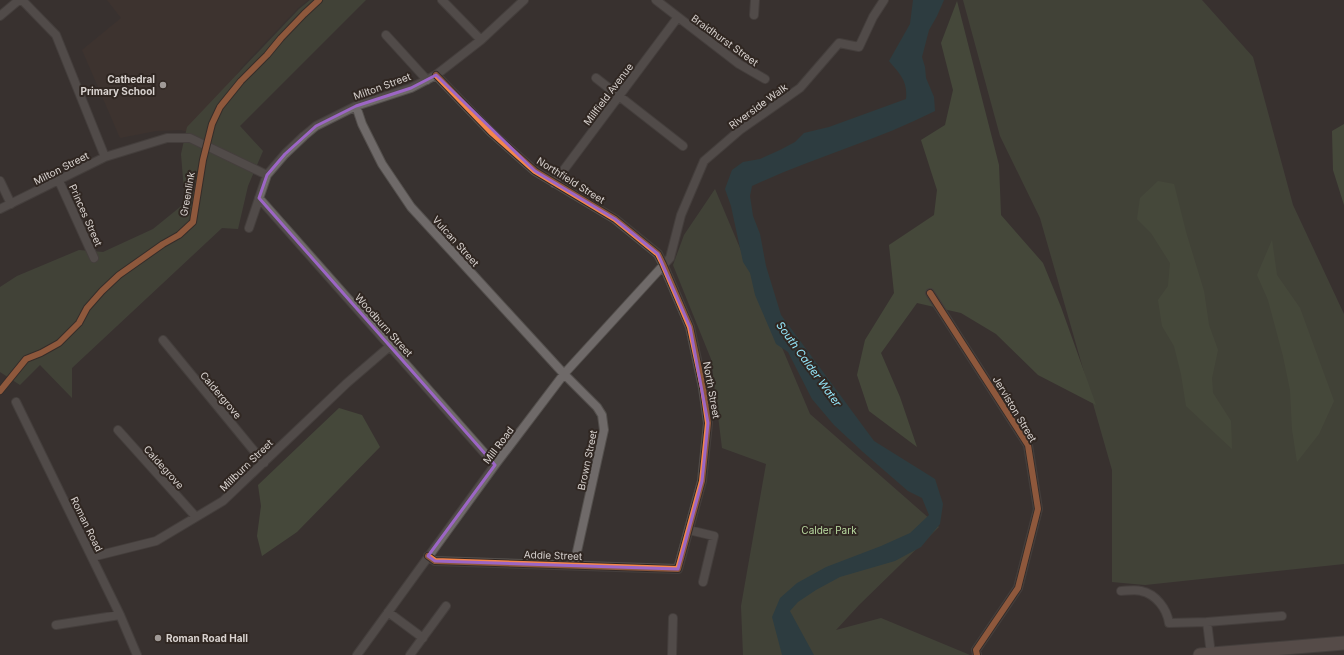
<svg xmlns="http://www.w3.org/2000/svg" width="1344" height="655" viewBox="0 0 1344 655" font-family="Inter,sans-serif">
<rect width="100%" height="100%" fill="#383230"/>
<path fill="#44352f" d="M 107,0 L 308,0 L 298,8 L 242,67 L 217,103 L 203,137 L 181,130 L 156,131 L 120,138 L 82,50 L 121,18 Z"/>
<path fill="#4d5742" d="M 310,0 L 366,0 L 240,126 L 263,151 L 248,186 L 238,229 L 222,228 L 72,368 L 72,398 L 40,365 L 20,385 L 0,372 L 0,287 L 17,276 L 79,250 L 103,252 L 153,229 L 185,203 L 181,154 L 187,127 L 299,9 Z
M 963,0 L 1202,0 L 1253,57 L 1293,205 L 1344,314 L 1344,564 L 1145,585 L 1112,582 L 1112,470 L 1040,218 L 1000,136 Z
M 715,189 L 810,414 L 939,527 L 859,605 L 836,630 L 881,618 L 970,655 L 743,655 L 741,606 L 766,464 L 722,448 L 711,359 L 673,265 L 684,235 Z"/>
<path fill="#556548" d="M 957,1 L 999,165 L 1001,215 L 1043,263 L 1061,307 L 1096,405 L 1038,375 L 996,334 L 961,313 L 917,303 L 881,353 L 900,397 L 917,447 L 869,411 L 857,375 L 865,340 L 894,293 L 889,245 L 934,215 L 937,190 L 921,140 L 945,125 L 953,90 L 941,43 Z
M 1344,124 L 1344,205 L 1333,170 L 1332,131 Z
M 1158,181 L 1174,184 L 1186,232 L 1204,291 L 1209,325 L 1218,350 L 1212,378 L 1213,393 L 1231,421 L 1232,449 L 1186,406 L 1181,374 L 1174,346 L 1162,326 L 1158,300 L 1168,286 L 1170,263 L 1151,233 L 1137,219 L 1140,198 Z
M 1272,240 L 1277,275 L 1300,308 L 1334,401 L 1319,434 L 1297,462 L 1292,429 L 1290,390 L 1283,356 L 1268,300 L 1257,275 Z
M 339,408 L 362,415 L 380,447 L 297,532 L 262,556 L 257,536 L 261,506 L 258,485 Z"/>
<path fill="#1f4b54" d="M 913,0 L 944,0 L 937,16 L 929,30 L 922,57 L 925,67 L 926,78 L 934,97 L 935,111 C 876,141 811,158 752,186 L 750,196 L 753,216 L 760,234 L 766,266 L 781,315 L 874,441 L 935,479 L 943,504 L 940,524 L 921,547 L 895,561 L 840,577 L 816,590 L 798,602 L 790,611 L 814,655 L 782,655 L 772,617 L 780,598 L 797,583 L 826,567 L 881,546 L 910,533 L 929,515 L 922,498 L 908,491 L 863,452 L 834,425 L 812,399 L 788,352 L 776,344 L 755,295 L 750,273 L 743,262 L 731,206 L 725,189 L 732,170 L 743,162 L 760,159 L 780,150 L 795,142 L 804,133 L 829,127 L 906,99 C 908,81 900,74 889,61 L 910,24 Z"/>
<g fill="none" stroke-linecap="round" stroke-linejoin="round">
<defs>
<path id="minor" d="M 22,0 L 56,35 L 105,157
M 442,0 L 481,40
M 656,0 L 739,64 L 765,79
M 754,15 L 755,0
M 0,16 L 19,0
M 386,35 L 427,80
M 596,78 L 683,146
M 356,106 L 362,124 L 382,164 L 411,207 L 564,374 L 597,407 L 602,415 L 604,430 L 574,565
M 0,181 L 11,204
M 59,181 L 94,258
M 554,183 L 678,17
M 259,198 L 495,465
M 0,209 L 105,157 L 167,138 L 190,138 L 267,175
M 249,228 L 267,175 L 285,154 L 304,136 L 316,126 L 356,106 L 411,88 L 436,75 L 481,40 L 524,0
M 930,293 L 1028,445 L 1038,509 L 1018,588 L 976,650 L 977,655
M 163,340 L 264,463
M 16,402 L 120,615 L 137,655
M 118,430 L 196,517
M 689,530 L 714,536 L 703,582
M 428,556 L 435,561 L 678,569 L 702,481 L 708,423 L 703,388 L 690,327 L 663,264 L 658,254 L 615,219 L 535,171 L 491,132 L 436,75
M 92,557 L 156,541 L 223,501 L 347,383 L 390,346
M 1121,591 C 1127,591 1135,589 1141,591 C 1156,594 1167,609 1169,623 L 1207,622 L 1282,616
M 388,612 L 423,638
M 1207,622 L 1211,654
M 56,625 L 120,615
M 357,655 L 495,465 L 564,374 L 670,258 L 681,215 L 704,161 L 740,130 L 800,88 L 839,43 L 859,47 L 873,17 L 884,0
M 410,655 L 446,606
M 672,655 L 673,618"/>
<path id="primary" d="M 1200,655 L 1344,643"/>
</defs>
<use href="#minor" stroke="#534f4c" stroke-width="10"/>
<use href="#primary" stroke="#534f4c" stroke-width="15"/>
<use href="#minor" stroke="#6f6a69" stroke-width="8"/>
<use href="#primary" stroke="#786b67" stroke-width="13"/>
<defs>
<path id="cycleway" d="M 930,293 L 1028,445 L 1038,509 L 1018,588 L 976,650 L 977,655
M 0,391 L 26,359 L 41,353 L 59,343 L 79,323 L 87,308 L 102,291 L 119,275 L 163,244 L 179,235 L 193,222 L 203,160 L 212,124 L 220,107 L 241,81 L 267,55 L 281,38 L 304,14 L 319,0
M 428,556 L 435,561 L 678,569 L 702,481 L 708,423 L 703,388 L 690,327 L 663,264 L 658,254 L 615,219 L 535,171 L 491,132 L 436,75"/>
</defs>
<use href="#cycleway" stroke="#302722" stroke-width="8"/>
<use href="#cycleway" stroke="#f5874c" stroke-width="6"/>
</g>
<path d="M0 0H1344V655H0ZM 436,75 L 535,171 L 615,219 L 658,254 L 690,327 L 708,423 L 702,481 L 678,569 L 435,561 L 428,556 L 495,465 L 259,198 L 267,175 L 285,154 L 316,126 L 356,106 L 411,88 Z" fill="#383230" fill-opacity=".55" fill-rule="evenodd"/>
<path fill="none" stroke="#9c66c5" stroke-width="3" stroke-linejoin="round" d="M 436,75 L 535,171 L 615,219 L 658,254 L 690,327 L 708,423 L 702,481 L 678,569 L 435,561 L 428,556 L 495,465 L 259,198 L 267,175 L 285,154 L 316,126 L 356,106 L 411,88 Z"/>
<g fill="#a09a97" stroke="#302722" stroke-width="1.5">
<circle cx="163" cy="85" r="4"/>
<circle cx="158" cy="638" r="4"/>
</g>
<g text-anchor="middle" stroke-width="4" stroke-linejoin="round" paint-order="stroke">
<g font-size="10" fill="#d8d2cf" stroke="#302722">
<text transform="translate(725 40) rotate(36)" y="4">Braidhurst Street</text>
<text transform="translate(382 86) rotate(-20)" y="4">Milton Street</text>
<text transform="translate(608 94) rotate(-53)" y="4">Millfield Avenue</text>
<text transform="translate(758 106) rotate(-36)" y="4">Riverside Walk</text>
<text transform="translate(61 168) rotate(-27)" y="4">Milton Street</text>
<text transform="translate(571 180) rotate(32)" y="4">Northfield Street</text>
<text transform="translate(187 194) rotate(-80)" y="4">Greenlink</text>
<text transform="translate(86 215) rotate(66)" y="4">Princes Street</text>
<text transform="translate(456 241) rotate(48)" y="4">Vulcan Street</text>
<text transform="translate(384 325) rotate(48)" y="4">Woodburn Street</text>
<text transform="translate(712 390) rotate(80)" y="4">North Street</text>
<text transform="translate(221 395) rotate(50)" y="4">Caldergrove</text>
<text transform="translate(1015 409) rotate(59)" y="4">Jerviston Street</text>
<text transform="translate(498 445) rotate(-53)" y="4">Mill Road</text>
<text transform="translate(587 460) rotate(-78)" y="4">Brown Street</text>
<text transform="translate(246 465) rotate(-44)" y="4">Millburn Street</text>
<text transform="translate(164 467) rotate(48)" y="4">Caldegrove</text>
<text transform="translate(87 524) rotate(64)" y="4">Roman Road</text>
<text transform="translate(553 555) rotate(2)" y="4">Addie Street</text>
</g>
<g font-size="10" font-weight="bold" fill="#d8d2cf" stroke="#302722" text-anchor="end">
<text x="155" y="83">Cathedral<tspan x="155" dy="12">Primary School</tspan></text>
<text x="166" y="642" text-anchor="start">Roman Road Hall</text>
</g>
<g font-size="10" fill="#badba1" stroke="#302722">
<text x="829" y="534">Calder Park</text>
</g>
<g font-size="11" font-style="italic" fill="#94e6fa" stroke="#302722">
<text transform="translate(809 364) rotate(54)" y="4">South Calder Water</text>
</g>
</g>
</svg>
